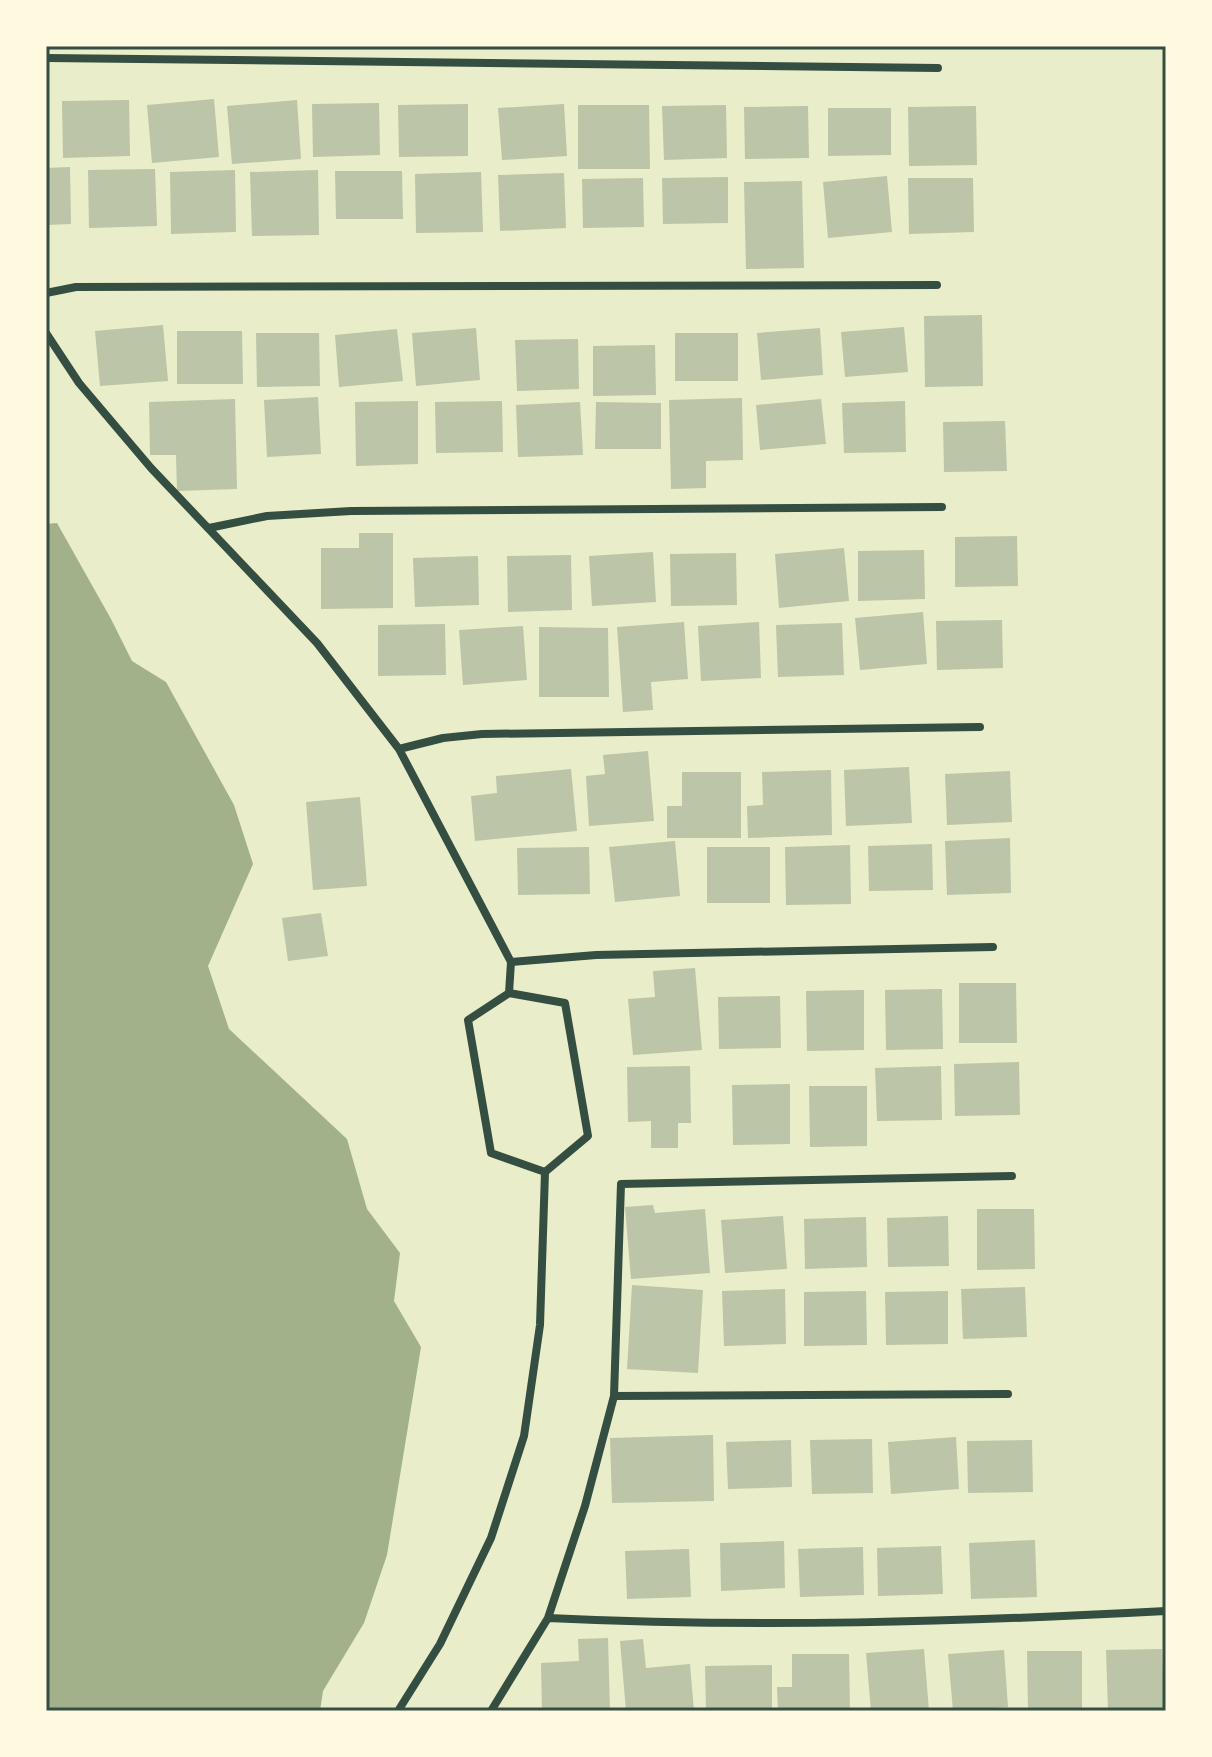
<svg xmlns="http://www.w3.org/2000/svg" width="1212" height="1757" viewBox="0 0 1212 1757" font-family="Commissioner,sans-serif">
<rect width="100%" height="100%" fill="#e9edc9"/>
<path fill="#a3b18a" d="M 57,523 L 111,619 L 132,661 L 166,682 L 234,805 L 253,864 L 208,966 L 229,1029 L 347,1139 L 367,1209 L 400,1253 L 394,1301 L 421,1347 L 387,1555 L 364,1623 L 323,1691 L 320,1711 L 46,1711 L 46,524 Z"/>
<path fill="#bcc5a7" d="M 214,99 L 219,157 L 152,163 L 147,105 Z
M 129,100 L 130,156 L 63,158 L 62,101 Z
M 297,100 L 301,159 L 232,164 L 227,106 Z
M 379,103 L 380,155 L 313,157 L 312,104 Z
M 468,104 L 468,156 L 399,157 L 398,105 Z
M 564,104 L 567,156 L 502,160 L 498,108 Z
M 578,105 L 649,105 L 650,169 L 578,169 Z
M 726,105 L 727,158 L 664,160 L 662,106 Z
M 808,106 L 809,158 L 745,159 L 744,107 Z
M 976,106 L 977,165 L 909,166 L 908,107 Z
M 828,108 L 891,108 L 891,155 L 828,156 Z
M 70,167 L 71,224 L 46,225 L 46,168 Z
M 155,169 L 157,226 L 89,228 L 88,170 Z
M 235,170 L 236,232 L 171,234 L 170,172 Z
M 318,170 L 319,235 L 252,236 L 250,172 Z
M 335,171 L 402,171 L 403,219 L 336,219 Z
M 481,172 L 483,232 L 416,233 L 415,174 Z
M 564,173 L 566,228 L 500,231 L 498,175 Z
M 887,176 L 892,232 L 828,238 L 823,182 Z
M 728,177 L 728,223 L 663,224 L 662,178 Z
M 643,178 L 644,227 L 583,228 L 582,179 Z
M 908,178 L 973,178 L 974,232 L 909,234 Z
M 802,181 L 804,268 L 746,269 L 744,182 Z
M 982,315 L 983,386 L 925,387 L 924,316 Z
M 163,325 L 168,381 L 100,386 L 95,331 Z
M 904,327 L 908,372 L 845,377 L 841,332 Z
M 476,328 L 480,380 L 416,386 L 412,333 Z
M 820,328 L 823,375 L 761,380 L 757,333 Z
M 397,329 L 403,381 L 339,387 L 335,335 Z
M 177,331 L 242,331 L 243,384 L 177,384 Z
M 256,333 L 319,333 L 320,386 L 257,387 Z
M 675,333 L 738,333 L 738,381 L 675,381 Z
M 578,339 L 579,389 L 517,391 L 515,340 Z
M 655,345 L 656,395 L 593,396 L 593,346 Z
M 318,397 L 321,454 L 267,457 L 264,400 Z
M 742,398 L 743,460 L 706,461 L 706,488 L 671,489 L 669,400 Z
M 235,399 L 237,489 L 177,491 L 176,455 L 150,455 L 149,402 Z
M 821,399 L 826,444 L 760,450 L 756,405 Z
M 418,401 L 418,464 L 356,466 L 355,402 Z
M 502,401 L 503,452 L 436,453 L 435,402 Z
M 905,401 L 906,452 L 844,453 L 842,403 Z
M 580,402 L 583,455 L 518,457 L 516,405 Z
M 596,402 L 661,403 L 661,449 L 595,449 Z
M 1005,421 L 1007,471 L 944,472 L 943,422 Z
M 359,533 L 393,533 L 393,608 L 321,609 L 321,548 L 359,548 Z
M 1017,536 L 1018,586 L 955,587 L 955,537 Z
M 844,548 L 849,601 L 779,608 L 775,554 Z
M 924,550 L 925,599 L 858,601 L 858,551 Z
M 653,552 L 656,602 L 592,606 L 589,556 Z
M 736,553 L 737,605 L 671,606 L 670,554 Z
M 571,555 L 572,610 L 508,612 L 507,556 Z
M 478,556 L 479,605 L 415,607 L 413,558 Z
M 923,612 L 927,664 L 860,670 L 855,618 Z
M 1002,620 L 1003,668 L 937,670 L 936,621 Z
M 684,622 L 688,679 L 651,682 L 653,710 L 623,712 L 617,627 Z
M 759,622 L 761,678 L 701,681 L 698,626 Z
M 842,623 L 844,675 L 778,677 L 776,625 Z
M 445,624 L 446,675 L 378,676 L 378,625 Z
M 523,626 L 527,680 L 463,685 L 459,630 Z
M 539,627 L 608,628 L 609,697 L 539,697 Z
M 648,751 L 654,821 L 589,826 L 586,776 L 605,774 L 603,755 Z
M 909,767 L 912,823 L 846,826 L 844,770 Z
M 571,769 L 577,831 L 475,841 L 471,796 L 497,793 L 496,776 Z
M 831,770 L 832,835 L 748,838 L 747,806 L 763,805 L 762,772 Z
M 1010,771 L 1012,822 L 947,825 L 945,774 Z
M 682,772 L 741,772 L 741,838 L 667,838 L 667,806 L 682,806 Z
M 360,797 L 367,886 L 313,890 L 306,802 Z
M 1010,838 L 1011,893 L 947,895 L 945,841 Z
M 675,841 L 680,896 L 615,902 L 609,847 Z
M 932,844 L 933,890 L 869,891 L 868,846 Z
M 850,845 L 851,904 L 786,905 L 785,847 Z
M 589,847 L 590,894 L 518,895 L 517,848 Z
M 707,847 L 770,847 L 770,903 L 707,903 Z
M 321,913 L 328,956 L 288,961 L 282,918 Z
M 695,968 L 702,1050 L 633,1055 L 628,999 L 655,997 L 653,971 Z
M 959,983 L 1016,983 L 1017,1043 L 959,1043 Z
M 942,989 L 943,1049 L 886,1050 L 885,990 Z
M 864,990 L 864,1050 L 807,1051 L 806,991 Z
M 780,996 L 781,1048 L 719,1049 L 718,997 Z
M 1019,1062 L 1020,1115 L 955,1116 L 954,1064 Z
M 690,1066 L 691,1123 L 678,1123 L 678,1148 L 651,1148 L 651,1121 L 628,1122 L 627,1067 Z
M 941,1066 L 942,1120 L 877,1121 L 875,1068 Z
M 790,1084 L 790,1144 L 733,1145 L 732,1085 Z
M 809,1086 L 867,1086 L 867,1146 L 810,1147 Z
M 653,1205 L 655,1213 L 705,1209 L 710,1273 L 631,1279 L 625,1207 Z
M 977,1209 L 1034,1209 L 1035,1269 L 977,1270 Z
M 783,1216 L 787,1269 L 725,1273 L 721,1220 Z
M 948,1216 L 949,1266 L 888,1267 L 887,1218 Z
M 866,1217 L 867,1267 L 805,1269 L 804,1219 Z
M 632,1285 L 703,1290 L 698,1373 L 627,1369 Z
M 1025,1287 L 1027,1337 L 963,1339 L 961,1289 Z
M 785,1289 L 786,1344 L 724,1346 L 722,1291 Z
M 866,1291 L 867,1345 L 804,1346 L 804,1292 Z
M 948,1291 L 948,1344 L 886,1345 L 885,1292 Z
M 713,1435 L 714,1501 L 612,1503 L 610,1438 Z
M 956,1437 L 959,1489 L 891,1494 L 888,1442 Z
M 872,1439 L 873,1493 L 812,1494 L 810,1440 Z
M 791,1440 L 792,1487 L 728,1489 L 726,1442 Z
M 1032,1440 L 1033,1492 L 968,1493 L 967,1441 Z
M 1035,1540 L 1037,1597 L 971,1599 L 969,1543 Z
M 784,1541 L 785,1588 L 721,1591 L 720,1543 Z
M 941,1546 L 943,1594 L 878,1596 L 877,1548 Z
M 863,1547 L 864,1595 L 800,1597 L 798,1549 Z
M 689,1549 L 691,1597 L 627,1599 L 625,1551 Z
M 608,1638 L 610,1711 L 542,1711 L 541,1663 L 579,1661 L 578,1639 Z
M 643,1639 L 646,1668 L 690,1664 L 694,1711 L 626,1711 L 620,1641 Z
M 924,1649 L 929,1711 L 871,1711 L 866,1653 Z
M 1162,1649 L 1164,1711 L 1108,1711 L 1106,1650 Z
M 1004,1650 L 1008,1707 L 953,1711 L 948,1654 Z
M 1027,1651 L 1082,1651 L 1082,1710 L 1028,1711 Z
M 792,1654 L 849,1654 L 850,1711 L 778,1711 L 777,1687 L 792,1687 Z
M 772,1665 L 772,1711 L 706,1711 L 705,1666 Z"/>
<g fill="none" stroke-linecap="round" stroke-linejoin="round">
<path stroke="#344e41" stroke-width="8" d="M 46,58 L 938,68
M 46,293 L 76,287 L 937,285
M 46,333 L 79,383 L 151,468 L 317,643 L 399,749 L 511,962 L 509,993
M 209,528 L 267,516 L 351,511 L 942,507
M 399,749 L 443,738 L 482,734 L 980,727
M 511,962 L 596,955 L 993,947
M 614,1396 L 1008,1394
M 548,1618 C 754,1628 960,1622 1166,1611
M 398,1711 L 440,1644 L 491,1538 L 524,1436 L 540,1325 L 545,1172 L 588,1136 L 565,1003 L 509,993 L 468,1020 L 491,1153 L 545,1172
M 491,1711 L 548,1618 L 585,1506 L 614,1396 L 621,1184 L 1012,1176"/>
</g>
<rect width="1212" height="1757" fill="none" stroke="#fefae0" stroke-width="96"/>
<rect x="48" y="48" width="1116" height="1661" fill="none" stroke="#344e41" stroke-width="3"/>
</svg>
